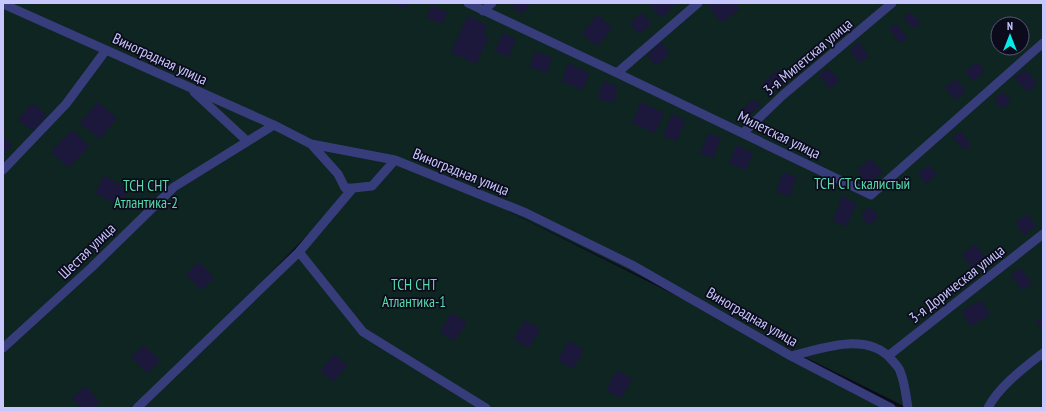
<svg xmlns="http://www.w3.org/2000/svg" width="1046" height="411" viewBox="0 0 1046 411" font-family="'PT Sans Narrow',sans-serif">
<rect width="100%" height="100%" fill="#0c0b1c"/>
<path fill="#0f2522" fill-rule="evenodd" d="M 3,3 L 1043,3 L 1043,408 L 908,408 L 478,196 L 900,408 L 139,408 L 299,252 L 348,194 L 137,408 L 3,408 ZM 998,24 L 1022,24 L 1022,48 L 998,48 Z"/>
<path fill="#1b183c" d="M 392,3 L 408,3 L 406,9 Z
M 515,3 L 531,3 L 522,14 L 512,7 Z
M 653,3 L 674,3 L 675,4 L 662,18 L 650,6 Z
M 708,3 L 736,3 L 740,9 L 721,23 L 707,4 Z
M 431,5 L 447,12 L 442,24 L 427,18 Z
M 910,12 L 921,23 L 913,29 L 903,18 Z
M 642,13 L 651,24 L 639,34 L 630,23 Z
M 597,15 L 612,28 L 597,46 L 582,34 Z
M 468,16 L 487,25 L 483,34 L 489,37 L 476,64 L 451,52 Z
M 896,24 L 908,38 L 900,43 L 889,29 Z
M 1022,25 L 1029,36 L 1022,41 Z
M 503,33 L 516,39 L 508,57 L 495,51 Z
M 661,42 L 670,53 L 656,65 L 647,55 Z
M 859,42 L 869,56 L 859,63 L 850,50 Z
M 535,51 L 552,57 L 547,73 L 530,67 Z
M 977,62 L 985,72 L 973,81 L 965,71 Z
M 568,63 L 589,73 L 583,90 L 562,81 Z
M 828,68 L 840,80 L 830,89 L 819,75 Z
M 779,69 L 788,80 L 772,93 L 763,83 Z
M 1025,69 L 1037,83 L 1028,92 L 1014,78 Z
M 956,79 L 966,91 L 955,100 L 945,87 Z
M 604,81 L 618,87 L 613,103 L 597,98 Z
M 1003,92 L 1011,101 L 1002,109 L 993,100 Z
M 753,99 L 760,105 L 746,119 L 739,112 Z
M 98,102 L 117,118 L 100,139 L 80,123 Z
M 641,102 L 664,113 L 655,133 L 632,123 Z
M 32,103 L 47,115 L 33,131 L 18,120 Z
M 672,114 L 685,120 L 677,141 L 663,136 Z
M 72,130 L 89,146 L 69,168 L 51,152 Z
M 960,131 L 971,144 L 964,150 L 952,137 Z
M 709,133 L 721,138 L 713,158 L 700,153 Z
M 3,137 L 12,145 L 3,154 Z
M 737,145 L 753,153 L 746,170 L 729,163 Z
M 871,159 L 883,172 L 868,184 L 857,170 Z
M 928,165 L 937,174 L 926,184 L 918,174 Z
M 783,172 L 796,177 L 790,196 L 776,192 Z
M 104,176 L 129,189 L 120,206 L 95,193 Z
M 842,196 L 856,203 L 847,226 L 833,221 Z
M 871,207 L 879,218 L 868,225 L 861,214 Z
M 1027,214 L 1036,226 L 1024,235 L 1015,223 Z
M 975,244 L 985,257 L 973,268 L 962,255 Z
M 199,262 L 214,278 L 201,290 L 186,274 Z
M 1020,268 L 1032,283 L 1023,291 L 1011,275 Z
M 981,300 L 990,315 L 970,326 L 962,311 Z
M 451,313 L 467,322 L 455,341 L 440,332 Z
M 1043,316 L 1043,331 L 1036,320 Z
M 525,320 L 540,329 L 529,348 L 514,339 Z
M 569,341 L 584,350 L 573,369 L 558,360 Z
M 144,345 L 160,361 L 147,373 L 131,357 Z
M 335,354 L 348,366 L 333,382 L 320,370 Z
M 617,370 L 632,379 L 621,398 L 606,390 Z
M 85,386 L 100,402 L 93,408 L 81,408 L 72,398 Z"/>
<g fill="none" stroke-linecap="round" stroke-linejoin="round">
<path stroke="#373c7a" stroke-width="9" d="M 468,3 L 617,73 L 871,195 L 1043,43
M 3,4 L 274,125 L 311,144 L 395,160 L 526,213 L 632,265 L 791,356 L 891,408
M 483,11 L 492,3
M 617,73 L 698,3
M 194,92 L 247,141
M 743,133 L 783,95 L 892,3
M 311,144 L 338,174 L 345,188 L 353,188
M 3,170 L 66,104 L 106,50
M 299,252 L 363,332 L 486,408
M 3,348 L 92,267 L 174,187 L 274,125
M 791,356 C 822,349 866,331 891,359 C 894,363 899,367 900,371 C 905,383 906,396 908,408
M 888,356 L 1043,234
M 137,408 L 299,252 L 353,188 L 372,186 L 395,160
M 988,408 C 998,387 1025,367 1043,353"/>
</g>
<g text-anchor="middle" stroke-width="3.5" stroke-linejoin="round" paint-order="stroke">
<g font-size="15" fill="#c7c7fe" stroke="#0c0b1c">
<text transform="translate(808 57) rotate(-40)" y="5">3-я Милетская улица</text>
<text transform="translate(160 59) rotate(25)" y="5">Виноградная улица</text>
<text transform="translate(779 135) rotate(26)" y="5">Милетская улица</text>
<text transform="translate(461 172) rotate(22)" y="5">Виноградная улица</text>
<text transform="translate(87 251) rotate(-44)" y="5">Шестая улица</text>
<text transform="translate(957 284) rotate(-38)" y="5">3-я Дорическая улица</text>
<text transform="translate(752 317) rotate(30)" y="5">Виноградная улица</text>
</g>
<g font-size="15" fill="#56dbaa" stroke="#0c0b1c">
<text x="862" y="189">ТСН СТ Скалистый</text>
<text x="146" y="191">ТСН СНТ<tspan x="146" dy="17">Атлантика-2</tspan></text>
<text x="414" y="290">ТСН СНТ<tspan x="414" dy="17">Атлантика-1</tspan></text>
</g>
</g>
<rect width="1046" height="411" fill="none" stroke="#c7c7fe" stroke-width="8"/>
<g transform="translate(1010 36)"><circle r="19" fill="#0c0b1c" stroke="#575676"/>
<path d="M0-3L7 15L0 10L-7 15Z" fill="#05ece8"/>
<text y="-6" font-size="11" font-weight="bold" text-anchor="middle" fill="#c7c7fe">N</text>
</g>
</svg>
